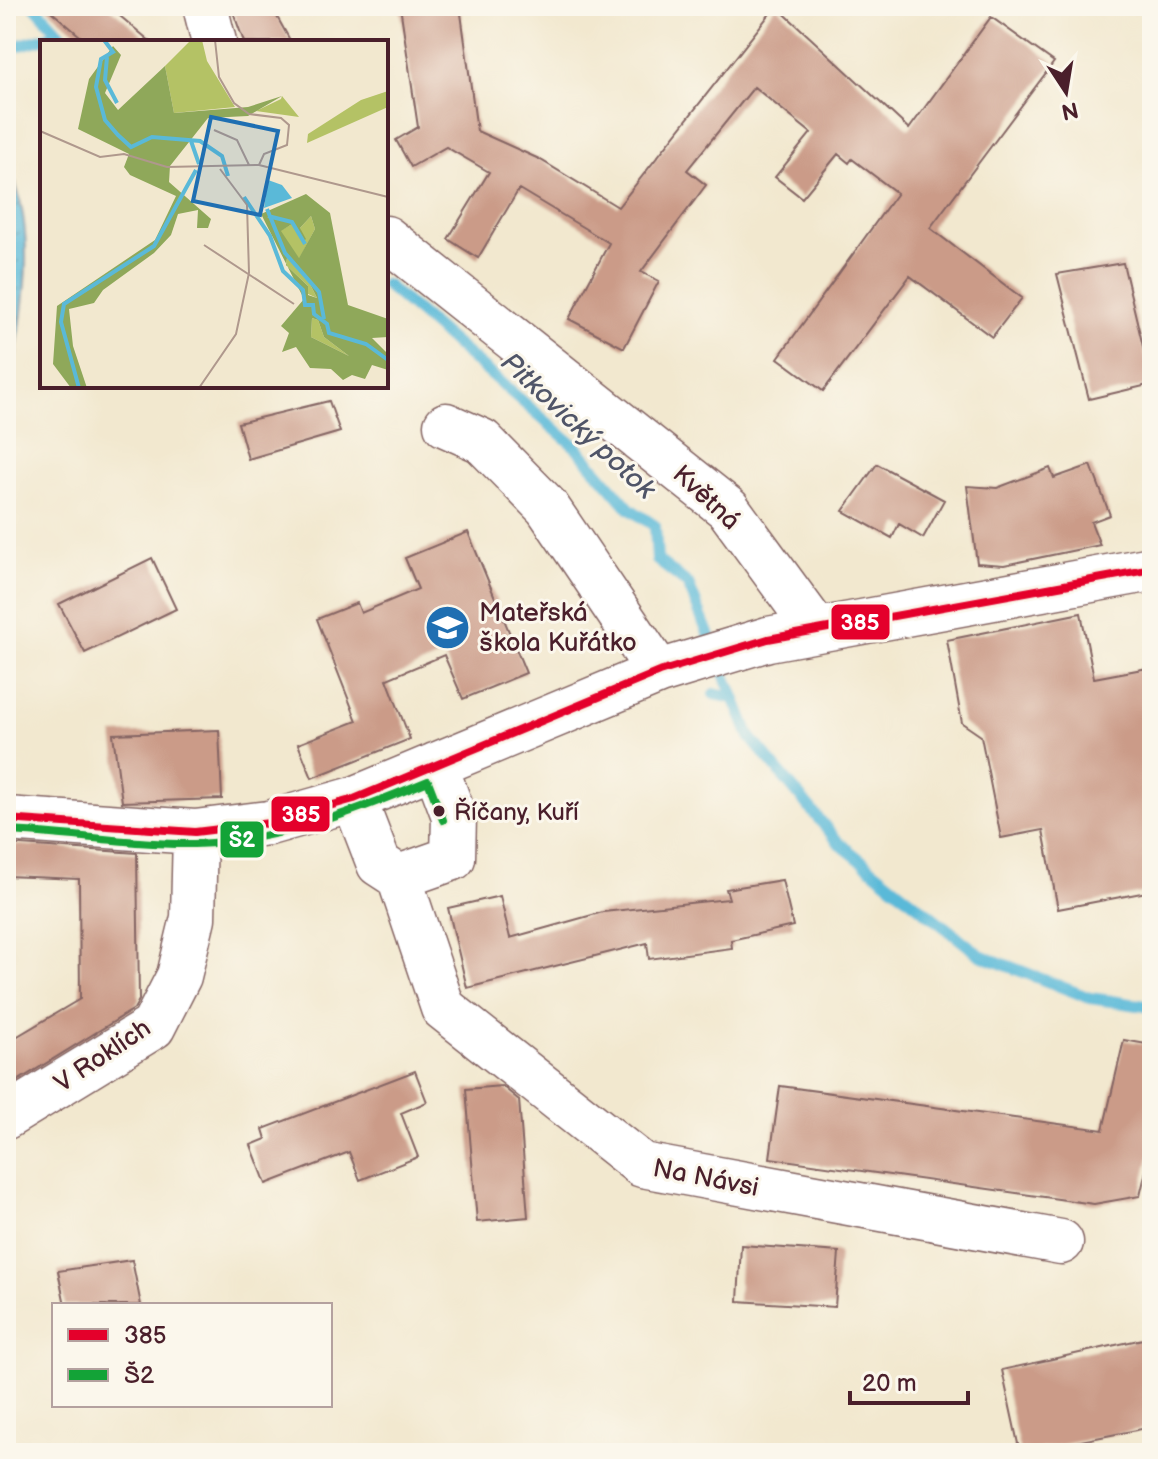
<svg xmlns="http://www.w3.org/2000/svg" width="1158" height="1459" viewBox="0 0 1158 1459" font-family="'Balsamiq Sans',sans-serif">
<defs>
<pattern id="water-ripples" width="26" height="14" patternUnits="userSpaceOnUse" patternTransform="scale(2)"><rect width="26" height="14" fill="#5ab9d8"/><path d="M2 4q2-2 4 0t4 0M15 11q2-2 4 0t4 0" fill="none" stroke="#4c96af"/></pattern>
</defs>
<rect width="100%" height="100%" fill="#fbf7ec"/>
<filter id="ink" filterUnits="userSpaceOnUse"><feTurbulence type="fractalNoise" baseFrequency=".0125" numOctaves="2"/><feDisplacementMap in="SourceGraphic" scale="16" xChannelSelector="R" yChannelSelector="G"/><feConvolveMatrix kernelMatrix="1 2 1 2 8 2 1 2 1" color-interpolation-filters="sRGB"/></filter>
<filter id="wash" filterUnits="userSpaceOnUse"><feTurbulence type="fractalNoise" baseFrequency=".006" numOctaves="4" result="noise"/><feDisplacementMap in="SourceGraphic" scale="32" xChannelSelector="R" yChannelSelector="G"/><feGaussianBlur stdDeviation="1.8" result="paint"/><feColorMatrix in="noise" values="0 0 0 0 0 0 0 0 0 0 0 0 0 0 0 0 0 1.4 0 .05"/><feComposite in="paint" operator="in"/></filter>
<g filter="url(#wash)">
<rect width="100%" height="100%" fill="#f2e8cf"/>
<path fill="url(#water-ripples)" stroke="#526c82" stroke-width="2" d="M 6,161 C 45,239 17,332 6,415 Z"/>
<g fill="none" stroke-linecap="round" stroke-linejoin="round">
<path stroke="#5ab9d8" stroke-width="12" d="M 35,6 L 67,42
M 6,49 L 59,34
M 386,285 L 577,448 L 630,509 L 655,526 L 657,560 L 688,584 L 750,737 L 839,843 L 980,955 L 1090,998 L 1152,1007
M 714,694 L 733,698"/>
</g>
<g id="blocks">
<path fill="#cb9b88" d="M 45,6 L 108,6 L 151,42 L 87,42 Z
M 231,6 L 271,6 L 291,42 L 244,42 Z
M 400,6 L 460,6 L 477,131 L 539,159 L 618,207 L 776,6 L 909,129 L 991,17 L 1054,62 L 930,228 L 1022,298 L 992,337 L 910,276 L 823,391 L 778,358 L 897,193 L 852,159 L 849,163 L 838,154 L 802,198 L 775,177 L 811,133 L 754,87 L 687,170 L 706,185 L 641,272 L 659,281 L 624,348 L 569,319 L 609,243 L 519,189 L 478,258 L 448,239 L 489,172 L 446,147 L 411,167 L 396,140 L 418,127 Z
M 1123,263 L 1152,384 L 1089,399 L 1057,274 Z
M 329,401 L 340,432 L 248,459 L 238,423 Z
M 877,464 L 944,500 L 923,538 L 899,524 L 892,538 L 843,511 Z
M 1091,465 L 1110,515 L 1091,522 L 1100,545 L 1004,565 L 977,563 L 967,486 L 997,488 L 1050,468 L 1054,478 Z
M 468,532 L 526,673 L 463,699 L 444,655 L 387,679 L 410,739 L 312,778 L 298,744 L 357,721 L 317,619 L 357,603 L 361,613 L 418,589 L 405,558 Z
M 152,558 L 176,609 L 85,653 L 59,604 Z
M 1081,613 L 1094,678 L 1148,668 L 1152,687 L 1152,891 L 1058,909 L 1043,830 L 1001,838 L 981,736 L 962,723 L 947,640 Z
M 219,730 L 222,799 L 122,802 L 113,734 Z
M 6,844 L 137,853 L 139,1000 L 134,1009 L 6,1088 L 6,1043 L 80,999 L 79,879 L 6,876 Z
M 782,880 L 793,926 L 731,940 L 732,948 L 649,959 L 647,943 L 467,988 L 448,908 L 500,896 L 510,938 L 603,912 L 729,899 L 726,889 Z
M 1124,1040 L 1152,1045 L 1152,1146 L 1140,1196 L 1094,1204 L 770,1158 L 780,1086 L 1103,1130 Z
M 415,1071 L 427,1102 L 401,1113 L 418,1157 L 360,1180 L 349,1152 L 266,1184 L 251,1145 L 266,1139 L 263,1129 Z
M 502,1086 L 519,1100 L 528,1217 L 477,1222 L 466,1089 Z
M 741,1245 L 839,1252 L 835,1307 L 738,1301 Z
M 132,1260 L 141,1305 L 65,1305 L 58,1271 Z
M 1152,1337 L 1152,1427 L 1020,1453 L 1002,1370 Z"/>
</g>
</g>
<g filter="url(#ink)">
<use href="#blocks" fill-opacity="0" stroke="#856564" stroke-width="2"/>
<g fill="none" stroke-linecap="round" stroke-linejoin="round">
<defs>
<path id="minor" d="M 205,6 L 214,42
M 386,238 L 728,509 L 816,629
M 446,425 L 482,441 L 547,507 L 659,672
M 354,799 L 379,864 L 399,877 L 443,1008 L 642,1165 L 1061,1242
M 6,819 L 195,832 L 269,823 L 354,799 L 659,672 L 768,639 L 1152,569
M 399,877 L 453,858 L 454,816 L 435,765
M 6,1117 L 153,1027 L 179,976 L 193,918 L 195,832"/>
</defs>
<use href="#minor" stroke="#856564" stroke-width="47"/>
<use href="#minor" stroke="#fff" stroke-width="44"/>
<defs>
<path id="bus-1" d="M 6,819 L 195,832 L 269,823 L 354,799 L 659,672 L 768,639 L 1152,569"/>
<path id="bus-2" d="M 6,831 C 69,833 131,845 194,844 C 276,842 354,812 428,781 L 443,820"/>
</defs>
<use href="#bus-1" stroke="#fbf7ec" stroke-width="14"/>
<use href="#bus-2" stroke="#fbf7ec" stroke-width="14"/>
<use href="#bus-1" stroke="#e4002b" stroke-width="8"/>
<use href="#bus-2" stroke="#13a337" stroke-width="8"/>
</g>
</g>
<defs>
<symbol id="school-disc" viewBox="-11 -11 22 22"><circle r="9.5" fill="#1f6fb2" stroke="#fbf7ec"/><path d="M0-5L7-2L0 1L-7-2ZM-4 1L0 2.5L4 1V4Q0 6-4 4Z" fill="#fff"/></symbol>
</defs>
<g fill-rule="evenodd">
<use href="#school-disc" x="422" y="602" width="51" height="51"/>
</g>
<circle fill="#4a1f2b" stroke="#fbf7ec" stroke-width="3" cx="439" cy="811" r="7"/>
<g text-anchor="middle" stroke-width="6" stroke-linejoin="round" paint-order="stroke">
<g font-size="24" fill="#4a1f2b" stroke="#fbf7ec" text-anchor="start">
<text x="454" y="820">Říčany, Kuří</text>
</g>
<g font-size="26" fill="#4a1f2b" stroke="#fbf7ec">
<text transform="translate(707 497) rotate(43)" y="9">Květná</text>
<text transform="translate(102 1055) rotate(-34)" y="9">V Roklích</text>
<text transform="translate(706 1177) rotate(11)" y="9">Na Návsi</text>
</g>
<g font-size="26" fill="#4a1f2b" stroke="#fbf7ec" text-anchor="start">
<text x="479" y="621">Mateřská<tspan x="479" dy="30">škola Kuřátko</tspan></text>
</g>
<g font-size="28" font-style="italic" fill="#505568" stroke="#fbf7ec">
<text transform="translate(579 425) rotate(43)" y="10">Pitkovický potok</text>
</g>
</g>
<g transform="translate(40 40)">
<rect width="348" height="348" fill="#f2e8cf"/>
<path d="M 151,0 L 162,0 L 167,21 L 195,67 L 134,73 L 125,26 ZM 348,51 L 348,67 L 267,103 L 268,94 L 321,60 ZM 242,56 L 259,77 L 216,71 L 241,59 ZM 271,176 L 275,189 L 259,219 L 240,191 L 252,184 L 262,201 L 260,188 ZM 247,218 L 265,234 L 277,258 L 268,254 L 268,246 L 246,225 ZM 272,278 L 278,280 L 284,297 L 309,316 L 271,297 Z" fill="#b4c265"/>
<path d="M 73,6 L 81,15 L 65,53 L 78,70 L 125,26 L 134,73 L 208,67 L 242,56 L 208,76 L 168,78 L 130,126 L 129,142 L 171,179 L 168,188 L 157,188 L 158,170 L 138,174 L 131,195 L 114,213 L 63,250 L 54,263 L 29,269 L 33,306 L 47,348 L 31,348 L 13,324 L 17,266 L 115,200 L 136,156 L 90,135 L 84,127 L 89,114 L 38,89 L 49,39 ZM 266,154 L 290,173 L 308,265 L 348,279 L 348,297 L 332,298 L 348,314 L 348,330 L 332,325 L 325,339 L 312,335 L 303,340 L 291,329 L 270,328 L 256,307 L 242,312 L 249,293 L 241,286 L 264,259 L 221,174 ZM 271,176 L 275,189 L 259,218 L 241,191 L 252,184 L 263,202 L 266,199 L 260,188 ZM 247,218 L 265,234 L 277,258 L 268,255 L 268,246 L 246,225 ZM 272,278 L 278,280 L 284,297 L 309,316 L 271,297 Z" fill="#8fa85a" fill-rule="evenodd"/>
<path d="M 228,140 L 242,145 L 252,158 L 224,168 Z" fill="#5ab9d8"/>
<path fill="none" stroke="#5ab9d8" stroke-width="4" d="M 64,0 L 73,12 L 61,19 L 56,47 L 65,80 L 78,95 L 91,107 L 112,97 L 160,101 L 182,116 L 188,136M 67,17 L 65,40 L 77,63M 151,101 L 159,124M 204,157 L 230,196 L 243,231 L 263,250 L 265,265 L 273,265 L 274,274 L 287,284 L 289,293 L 326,304 L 348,320M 227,169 L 245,213 L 279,252 L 284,279M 228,176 L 252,182 L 265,204M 39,348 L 21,282 L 24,264 L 114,206 L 156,130"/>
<path fill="none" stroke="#af988d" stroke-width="2" d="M 175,0 L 179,37 L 194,63 L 209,74 L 241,78 L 249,85 L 247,105 L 224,114 L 219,125M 174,90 L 197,100 L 209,125M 0,91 L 60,117 L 84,114 L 127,127 L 219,125 L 348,157M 164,205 L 254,264M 159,348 L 196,294 L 209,233 L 207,165 L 180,129"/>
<path fill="#1f6fb2" fill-opacity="0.15" stroke="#1f6fb2" stroke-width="4" d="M 171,77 L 238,91 L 220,175 L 153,161 Z"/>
<rect width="348" height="348" fill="none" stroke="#4a1f2b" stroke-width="4"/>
</g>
<g stroke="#fbf7ec" stroke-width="3">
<rect x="830" y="603" width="61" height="38" rx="8" fill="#e4002b"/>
<rect x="270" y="795" width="61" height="38" rx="8" fill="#e4002b"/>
<rect x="219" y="820" width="46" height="39" rx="8" fill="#13a337"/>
</g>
<g font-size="22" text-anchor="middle" font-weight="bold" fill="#fff">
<text x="860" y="630">385</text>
<text x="301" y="822">385</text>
<text x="242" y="847">Š2</text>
</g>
<rect width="1158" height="1459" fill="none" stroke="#fbf7ec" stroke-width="32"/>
<rect x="52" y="1303" width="280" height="104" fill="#fbf7ec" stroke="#b4a19f" stroke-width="2"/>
<rect x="68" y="1329" width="40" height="12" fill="#e4002b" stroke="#b4a19f" stroke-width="2"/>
<text x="124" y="1343" font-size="24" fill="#4a1f2b">385</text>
<rect x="68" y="1369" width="40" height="12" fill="#13a337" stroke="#b4a19f" stroke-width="2"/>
<text x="124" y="1383" font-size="24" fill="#4a1f2b">Š2</text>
<g transform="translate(1066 92) rotate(168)" stroke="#fbf7ec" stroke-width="6" paint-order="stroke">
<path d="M0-6L14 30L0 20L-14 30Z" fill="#4a1f2b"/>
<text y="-12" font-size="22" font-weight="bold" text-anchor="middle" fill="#4a1f2b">N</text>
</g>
<path d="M850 1391v12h118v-12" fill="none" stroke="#4a1f2b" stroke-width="4"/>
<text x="862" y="1391" font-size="24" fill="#4a1f2b" stroke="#fbf7ec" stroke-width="6" paint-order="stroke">20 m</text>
</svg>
